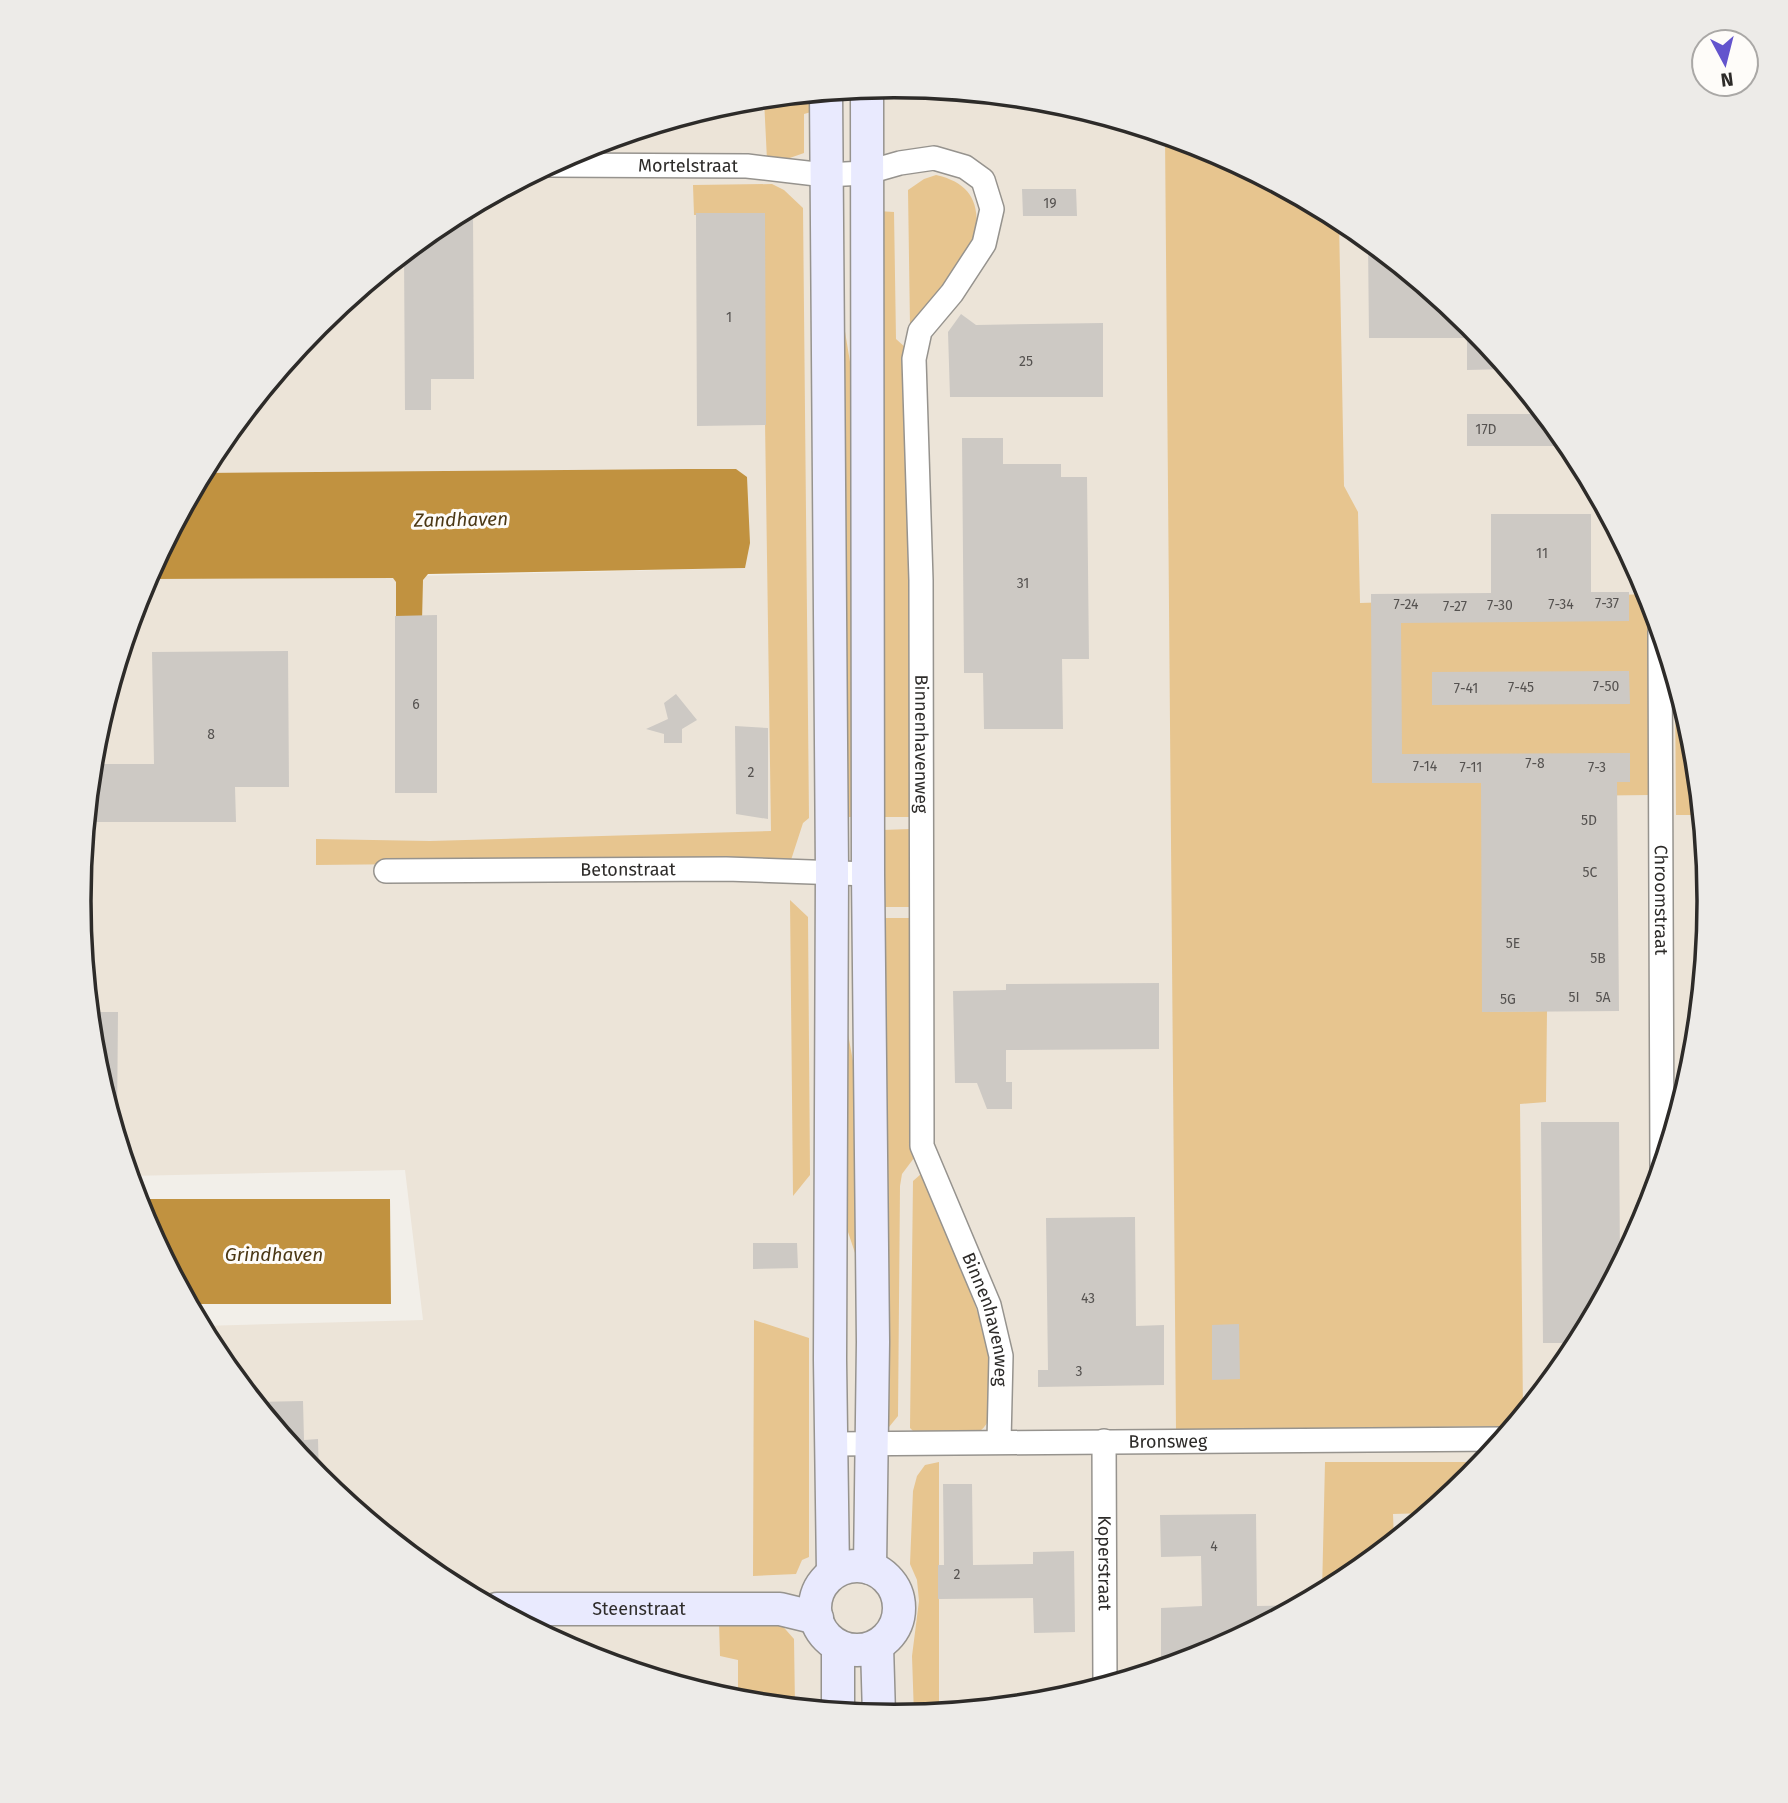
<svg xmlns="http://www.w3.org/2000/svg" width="1788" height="1803" viewBox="0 0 1788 1803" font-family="'Fira Sans',sans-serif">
<rect width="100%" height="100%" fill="#f2efe9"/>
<path fill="#ece4d8" d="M 894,86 L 1053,102 L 1206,148 L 1347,224 L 1471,325 L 1572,449 L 1647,590 L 1694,743 L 1709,902 L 1693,1061 L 1647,1214 L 1572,1355 L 1470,1478 L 1347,1580 L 1206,1655 L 1053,1701 L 894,1717 L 735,1701 L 582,1655 L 441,1579 L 317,1478 L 216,1354 L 201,1326 L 423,1320 L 405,1170 L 129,1176 L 94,1060 L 79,901 L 95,742 L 141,589 L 148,577 L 412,576 L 745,568 L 196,486 L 216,448 L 318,325 L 441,223 L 582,148 L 735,102 Z"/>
<path fill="#e7c58f" d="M 818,94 L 818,110 L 804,114 L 804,153 L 784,160 L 767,160 L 764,99 Z
M 1165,136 L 1206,148 L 1339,220 L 1344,486 L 1358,512 L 1360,603 L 1649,594 L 1650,795 L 1493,797 L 1490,1012 L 1547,1011 L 1546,1102 L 1520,1104 L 1523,1413 L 1513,1426 L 1176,1430 Z
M 936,175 C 972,183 981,205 975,239 L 914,331 L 910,326 L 908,190 L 924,179 Z
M 772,184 L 784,190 L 803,208 L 809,818 L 803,823 L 791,860 L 316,865 L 316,839 L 430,841 L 771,831 L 762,215 L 694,215 L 693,185 Z
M 878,211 L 894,212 L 896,339 L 906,348 L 910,817 L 882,817 Z
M 841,307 L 859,417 L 863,817 L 848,817 Z
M 1675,681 L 1694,743 L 1701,815 L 1676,815 Z
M 910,829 L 911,907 L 884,907 L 882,830 Z
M 790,900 L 808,917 L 810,1175 L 793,1196 Z
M 884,918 L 911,918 L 914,1158 L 902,1174 L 900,1186 L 898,1416 L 889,1427 Z
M 848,1034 L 863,1116 L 861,1271 L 847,1229 Z
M 921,1174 C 940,1219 1027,1394 980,1431 L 914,1432 L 910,1428 L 913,1181 Z
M 754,1320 L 809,1338 L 809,1557 L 802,1560 L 796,1574 L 753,1576 Z
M 939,1462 L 939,1712 L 914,1715 L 912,1656 L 919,1601 L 917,1580 L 910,1564 L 913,1491 L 917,1476 L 925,1465 Z
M 1325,1462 L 1483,1462 L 1470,1478 L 1428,1513 L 1393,1514 L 1394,1541 L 1347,1580 L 1322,1593 Z
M 719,1622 L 779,1622 L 794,1639 L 795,1707 L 738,1701 L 738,1660 L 720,1656 Z"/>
<path fill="#c19240" d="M 686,469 L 736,469 L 747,477 L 750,543 L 745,568 L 428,574 L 423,580 L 422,621 L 396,621 L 396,582 L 393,578 L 147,579 L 203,473 Z
M 136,1199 L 390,1199 L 391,1304 L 189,1304 L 141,1213 Z"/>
<path fill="#cdc9c4" d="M 1022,189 L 1076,189 L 1077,216 L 1023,216 Z
M 696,213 L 765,213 L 766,425 L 697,426 Z
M 458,215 L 473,215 L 474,379 L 431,379 L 431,410 L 405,410 L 404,254 L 441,223 Z
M 1368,241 L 1471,325 L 1507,369 L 1467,370 L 1467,338 L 1369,338 Z
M 961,314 L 976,325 L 1103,323 L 1103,397 L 950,397 L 948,332 Z
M 1467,414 L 1543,414 L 1569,446 L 1467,446 Z
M 962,438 L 1003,438 L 1003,464 L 1061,464 L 1061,477 L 1087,477 L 1089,659 L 1062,659 L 1063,729 L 984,729 L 983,673 L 964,673 Z
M 1491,514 L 1591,514 L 1591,592 L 1629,592 L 1629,621 L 1401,623 L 1402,754 L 1630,753 L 1630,782 L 1617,782 L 1619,1011 L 1482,1012 L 1481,783 L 1372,783 L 1371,594 L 1491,593 Z
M 437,615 L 437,793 L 395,793 L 395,616 Z
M 288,651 L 289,787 L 235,787 L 236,822 L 87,822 L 92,764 L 154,764 L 152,652 Z
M 1629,671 L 1630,704 L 1432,705 L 1432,672 Z
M 676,694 L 697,720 L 682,729 L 682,743 L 664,743 L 664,734 L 646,729 L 668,719 L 664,703 Z
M 735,726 L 768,728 L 768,819 L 736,814 Z
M 1159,983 L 1159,1049 L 1006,1050 L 1006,1082 L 1012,1082 L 1012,1109 L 987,1109 L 977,1083 L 955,1083 L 953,991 L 1006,990 L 1006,984 Z
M 90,1012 L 118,1012 L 117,1125 L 114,1125 L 94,1060 Z
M 1541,1122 L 1619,1122 L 1620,1264 L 1580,1338 L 1569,1338 L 1569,1343 L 1543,1343 Z
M 1135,1217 L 1136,1326 L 1164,1325 L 1164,1385 L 1038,1387 L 1038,1370 L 1048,1370 L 1046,1218 Z
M 753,1243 L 797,1243 L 798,1268 L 753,1269 Z
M 1239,1324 L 1240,1379 L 1212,1380 L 1212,1325 Z
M 303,1401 L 304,1440 L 318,1439 L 319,1479 L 255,1402 Z
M 943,1484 L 972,1484 L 973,1565 L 1033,1564 L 1033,1552 L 1074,1551 L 1075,1632 L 1034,1633 L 1033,1598 L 938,1599 L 938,1565 L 944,1565 Z
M 1256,1514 L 1257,1606 L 1298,1605 L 1206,1655 L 1188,1660 L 1188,1657 L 1161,1657 L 1161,1608 L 1202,1606 L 1201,1556 L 1161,1557 L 1160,1515 Z"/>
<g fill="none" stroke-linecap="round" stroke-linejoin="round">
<defs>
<g id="street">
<path id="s1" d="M 550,165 L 747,166 L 825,175 L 865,173 L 900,163 L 934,158 L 965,167 L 983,180 L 992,209 L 984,244 L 952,293 L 920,331 L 914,359 L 921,580 L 922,1146 L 989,1305 L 1001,1356 L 999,1441"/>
<path id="s2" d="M 1660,632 L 1662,1166"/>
<path id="s3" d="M 386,871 L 726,869 L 868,874"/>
<path id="s4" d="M 1104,1441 L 1105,1685"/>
<path id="s5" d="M 832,1444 L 1502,1439"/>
</g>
<g id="secondary">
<path d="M 867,89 L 868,874 L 873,1342 L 870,1568"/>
<path d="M 826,93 L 832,872 L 830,1360 L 833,1572"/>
<circle cx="857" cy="1608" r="42"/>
<path id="s6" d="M 497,1609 L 780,1609 L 817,1618"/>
<path d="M 838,1646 L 838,1711"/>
<path d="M 877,1646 L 879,1715"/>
</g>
</defs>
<use href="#street" stroke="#96938e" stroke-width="26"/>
<use href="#secondary" stroke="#96938e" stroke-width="35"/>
<use href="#street" stroke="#fff" stroke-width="23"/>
<use href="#secondary" stroke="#e9eafe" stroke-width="32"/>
</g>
<g text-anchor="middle" stroke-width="6" stroke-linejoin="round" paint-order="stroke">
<g font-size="14" fill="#555250">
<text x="1050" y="208">19</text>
<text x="729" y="322">1</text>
<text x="1026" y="366">25</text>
<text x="1486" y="434">17D</text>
<text x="1542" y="558">11</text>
<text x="1023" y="588">31</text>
<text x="1607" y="608">7-37</text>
<text x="1406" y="609">7-24</text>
<text x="1561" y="609">7-34</text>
<text x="1500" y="610">7-30</text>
<text x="1455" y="611">7-27</text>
<text x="1606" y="691">7-50</text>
<text x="1521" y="692">7-45</text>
<text x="1466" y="693">7-41</text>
<text x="416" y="709">6</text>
<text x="211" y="739">8</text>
<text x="1535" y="768">7-8</text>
<text x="1425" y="771">7-14</text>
<text x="1471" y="772">7-11</text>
<text x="1597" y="772">7-3</text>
<text x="751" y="777">2</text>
<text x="1589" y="825">5D</text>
<text x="1590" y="877">5C</text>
<text x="1513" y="948">5E</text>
<text x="1598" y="963">5B</text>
<text x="1574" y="1002">5I</text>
<text x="1603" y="1002">5A</text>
<text x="1508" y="1004">5G</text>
<text x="1088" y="1303">43</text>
<text x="1079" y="1376">3</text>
<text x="1214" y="1551">4</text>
<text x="957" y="1579">2</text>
</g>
<g font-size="18" fill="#2d2b29" stroke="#fefcf9">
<text dy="6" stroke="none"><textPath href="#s1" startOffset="138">Mortelstraat</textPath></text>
<text dy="6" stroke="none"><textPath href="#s1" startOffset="1029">Binnenhavenweg</textPath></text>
<text dy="6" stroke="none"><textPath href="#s3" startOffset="242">Betonstraat</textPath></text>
<text dy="6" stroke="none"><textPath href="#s2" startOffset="268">Chroomstraat</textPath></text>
<text dy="6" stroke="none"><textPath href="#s1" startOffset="1617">Binnenhavenweg</textPath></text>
<text dy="6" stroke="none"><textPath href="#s5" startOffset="336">Bronsweg</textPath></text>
<text dy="6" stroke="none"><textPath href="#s4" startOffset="122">Koperstraat</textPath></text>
<text dy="6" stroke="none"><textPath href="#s6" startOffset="142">Steenstraat</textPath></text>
</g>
<g font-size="19" font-style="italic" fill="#4c3815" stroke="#fefcf9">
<text transform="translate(461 519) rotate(-1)" y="7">Zandhaven</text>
<text x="274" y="1261">Grindhaven</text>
</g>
</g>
<path d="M0 0H1788V1803H0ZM91 901a803 803 0 1 1 1606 0a803 803 0 1 1-1606 0Z" fill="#edebe8" fill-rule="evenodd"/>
<path fill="none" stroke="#2d2b29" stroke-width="3.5" d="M91 901a803 803 0 1 1 1606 0a803 803 0 1 1-1606 0Z"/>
<g transform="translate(1725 63) rotate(173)"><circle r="33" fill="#fefcf9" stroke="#aaa8a6" stroke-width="2"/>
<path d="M0-5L12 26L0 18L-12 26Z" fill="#6354cd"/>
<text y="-10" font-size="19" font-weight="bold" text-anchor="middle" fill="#2d2b29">N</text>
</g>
</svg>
